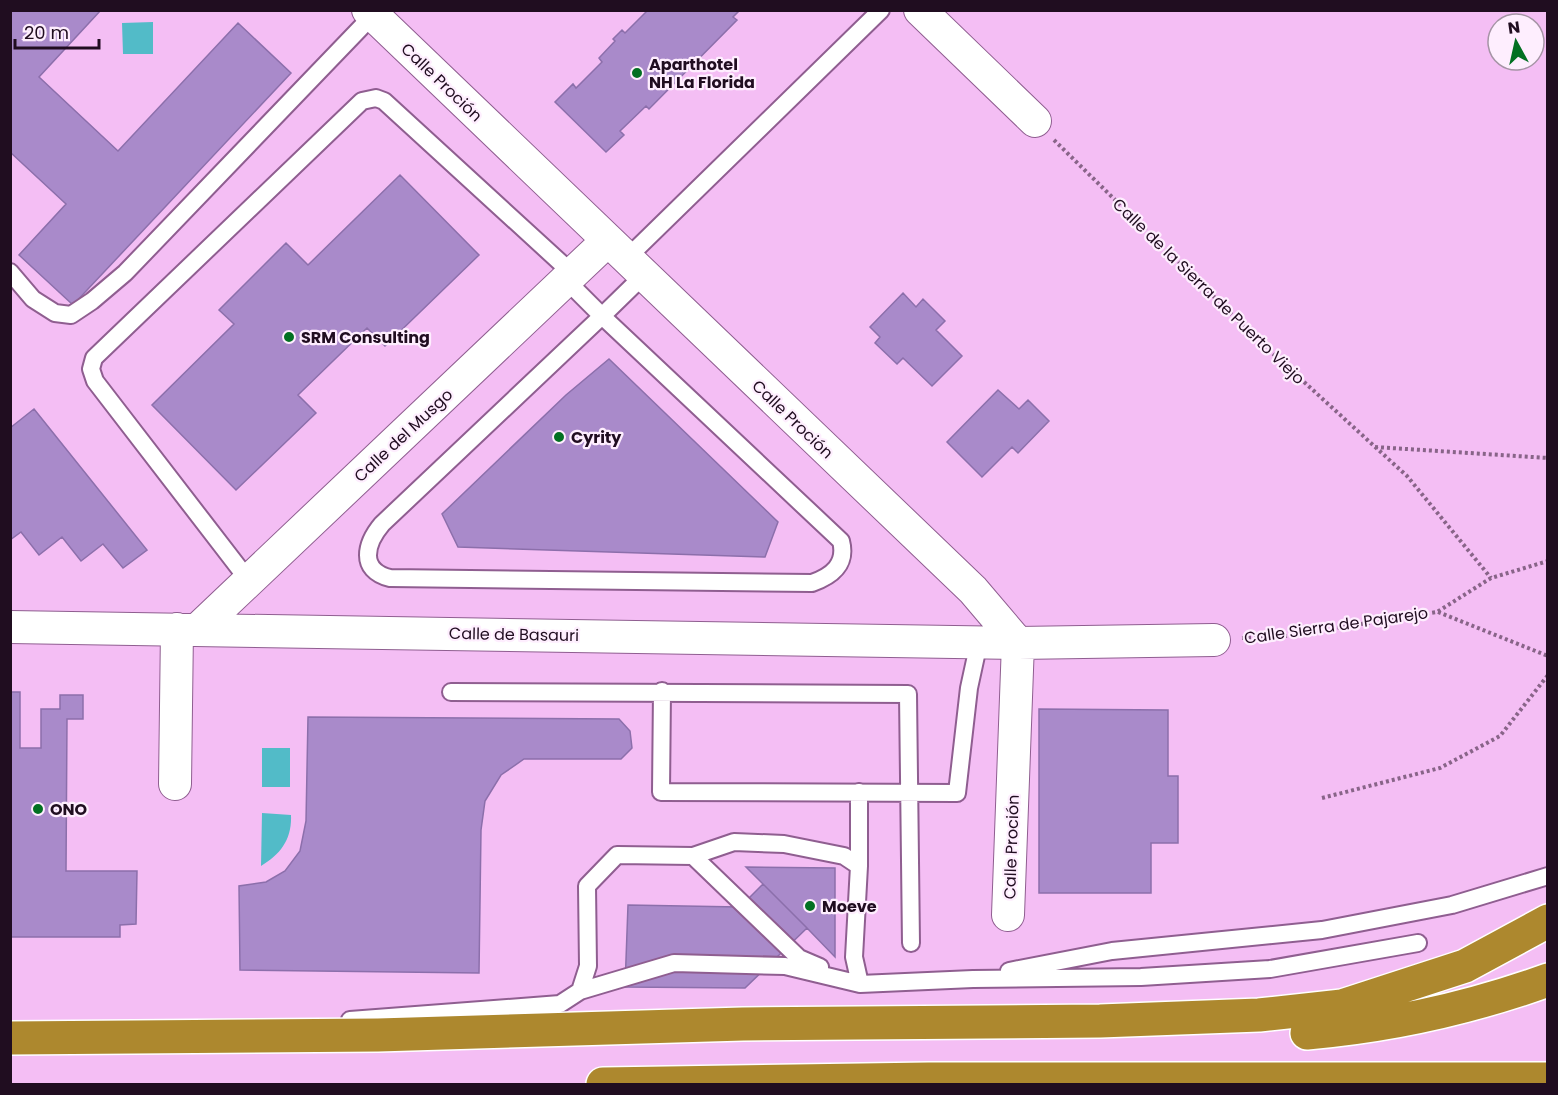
<svg xmlns="http://www.w3.org/2000/svg" width="1558" height="1095" viewBox="0 0 1558 1095" font-family="Poppins,sans-serif">
<rect width="100%" height="100%" fill="#f4bef4"/>
<path fill="#52bbc8" d="M 153,22 L 153,54 L 123,54 L 122,23 Z
M 262,748 L 290,748 L 290,787 L 262,787 Z
M 262,813 L 291,815 C 292,839 281,854 261,866 Z"/>
<path fill="#a98aca" stroke="#8c6fab" stroke-width="1.5" d="M 10,10 L 101,10 L 39,77 L 118,151 L 238,23 L 291,73 L 73,305 L 19,255 L 66,204 L 10,152 Z
M 648,10 L 740,10 L 733,17 L 737,20 L 649,109 L 646,106 L 620,131 L 624,135 L 606,152 L 555,102 L 573,84 L 576,88 L 602,62 L 599,58 L 615,41 L 613,39 L 622,30 L 625,33 Z
M 400,175 L 479,255 L 385,346 L 367,328 L 298,395 L 316,413 L 236,490 L 152,405 L 234,324 L 219,310 L 286,243 L 308,265 Z
M 903,293 L 916,307 L 923,299 L 945,321 L 936,330 L 962,356 L 932,386 L 903,358 L 897,364 L 875,343 L 880,337 L 870,327 Z
M 609,359 L 778,522 L 765,557 L 458,547 L 442,514 L 566,395 Z
M 998,390 L 1019,409 L 1028,400 L 1049,421 L 1018,453 L 1012,447 L 982,477 L 947,442 Z
M 34,409 L 147,550 L 123,568 L 103,544 L 81,561 L 62,537 L 39,555 L 21,532 L 10,540 L 10,428 Z
M 10,692 L 20,692 L 20,748 L 41,748 L 41,709 L 60,709 L 60,695 L 83,695 L 83,719 L 67,719 L 66,871 L 137,871 L 136,924 L 120,925 L 120,937 L 10,937 Z
M 1039,709 L 1168,710 L 1168,776 L 1178,776 L 1178,843 L 1151,843 L 1151,893 L 1039,893 Z
M 308,717 L 619,719 L 630,731 L 632,748 L 621,759 L 524,759 L 501,775 L 485,801 L 481,830 L 479,973 L 240,970 L 239,886 L 266,882 L 285,871 L 300,851 L 306,821 Z
M 746,867 L 835,868 L 835,957 L 807,928 Z
M 763,884 L 807,928 L 745,988 L 625,987 L 628,905 L 740,907 Z"/>
<g fill="none" stroke-linecap="round" stroke-linejoin="round">
<defs>
<path id="lane" d="M 626,259 L 881,10
M 10,272 L 33,299 L 55,313 L 71,315 L 92,301 L 125,273 L 373,15
M 566,280 L 602,316 L 382,524 C 366,543 358,570 390,578 L 812,583 C 832,576 847,564 841,541 L 602,316 L 643,276
M 249,581 L 95,381 L 91,369 L 94,358 L 362,101 L 376,98 L 384,101 L 573,274
M 662,691 L 661,792 L 957,793 L 969,688 L 979,642
M 451,692 L 908,694 L 911,943
M 859,792 L 859,866
M 693,856 L 734,842 L 784,844 L 844,856 L 859,866 L 854,957 L 860,984
M 1009,971 L 1112,951 L 1322,930 L 1452,905 L 1548,876
M 580,991 L 588,966 L 587,886 L 617,855 L 693,856 L 799,958 L 820,967
M 350,1020 L 560,1004 L 580,991 L 674,963 L 785,966 L 860,984 L 973,979 L 1141,977 L 1270,969 L 1418,943"/>
<path id="street" d="M 368,10 L 973,590 L 1018,643 L 1008,915
M 920,10 L 1035,121
M 10,627 L 1018,643 L 1214,640
M 199,628 L 607,241
M 175,784 L 177,629"/>
<path id="highway" d="M 1307,1033 C 1389,1026 1470,1008 1548,980
M 10,1038 L 378,1035 L 743,1024 L 1100,1021 L 1259,1015 L 1342,1006 L 1465,966 L 1548,921
M 603,1084 L 929,1079 L 1548,1079"/>
</defs>
<use href="#lane" stroke="#8f5e90" stroke-width="20"/>
<use href="#street" stroke="#8f5e90" stroke-width="34"/>
<use href="#highway" stroke="#fff" stroke-width="36"/>
<path stroke="#886488" stroke-width="4" stroke-dasharray="3 3" stroke-linecap="butt" d="M 1054,140 L 1257,339 L 1407,476 L 1491,578
M 1375,447 L 1548,458
M 1438,612 L 1548,656
M 1242,638 L 1285,636 L 1437,612 L 1491,578 L 1548,561
M 1322,798 L 1440,768 L 1500,736 L 1548,675"/>
<use href="#lane" stroke="#fff" stroke-width="16"/>
<use href="#street" stroke="#fff" stroke-width="32"/>
<use href="#highway" stroke="#ad882e" stroke-width="33"/>
</g>
<g fill="#027022" stroke="#feeefe" stroke-width="2">
<circle cx="637" cy="73" r="6"/>
<circle cx="289" cy="337" r="6"/>
<circle cx="559" cy="437" r="6"/>
<circle cx="38" cy="809" r="6"/>
<circle cx="810" cy="906" r="6"/>
</g>
<g text-anchor="middle" stroke-width="4.5" stroke-linejoin="round" paint-order="stroke">
<g font-size="16" font-weight="bold" fill="#200d20" stroke="#feeefe" text-anchor="start">
<text x="649" y="70">Aparthotel<tspan x="649" dy="18">NH La Florida</tspan></text>
<text x="301" y="343">SRM Consulting</text>
<text x="571" y="443">Cyrity</text>
<text x="50" y="815">ONO</text>
<text x="822" y="912">Moeve</text>
</g>
<g font-size="16" fill="#200d20" stroke="#feeefe">
<text transform="translate(442 82) rotate(44)" y="6">Calle Proción</text>
<text transform="translate(1209 291) rotate(44)" y="6">Calle de la Sierra de Puerto Viejo</text>
<text transform="translate(793 419) rotate(44)" y="6">Calle Proción</text>
<text transform="translate(403 435) rotate(-43)" y="6">Calle del Musgo</text>
<text transform="translate(1336 625) rotate(-8)" y="6">Calle Sierra de Pajarejo</text>
<text transform="translate(514 634) rotate(1)" y="6">Calle de Basauri</text>
<text transform="translate(1011 847) rotate(-88)" y="6">Calle Proción</text>
</g>
</g>
<rect width="1558" height="1095" fill="none" stroke="#200d20" stroke-width="24"/>
<g transform="translate(1516 42) rotate(352)"><circle r="28" fill="#feeefe" stroke="#a594a5" stroke-width="1.5"/>
<path d="M0-4.5L10 22L0 15L-10 22Z" fill="#027022"/>
<text y="-9" font-size="16" font-weight="bold" text-anchor="middle" fill="#200d20">N</text>
</g>
<path d="M15 39v9h84v-9" fill="none" stroke="#200d20" stroke-width="3"/>
<text x="24" y="39" font-size="18" fill="#200d20" stroke="#feeefe" stroke-width="4.5" paint-order="stroke">20 m</text>
</svg>
